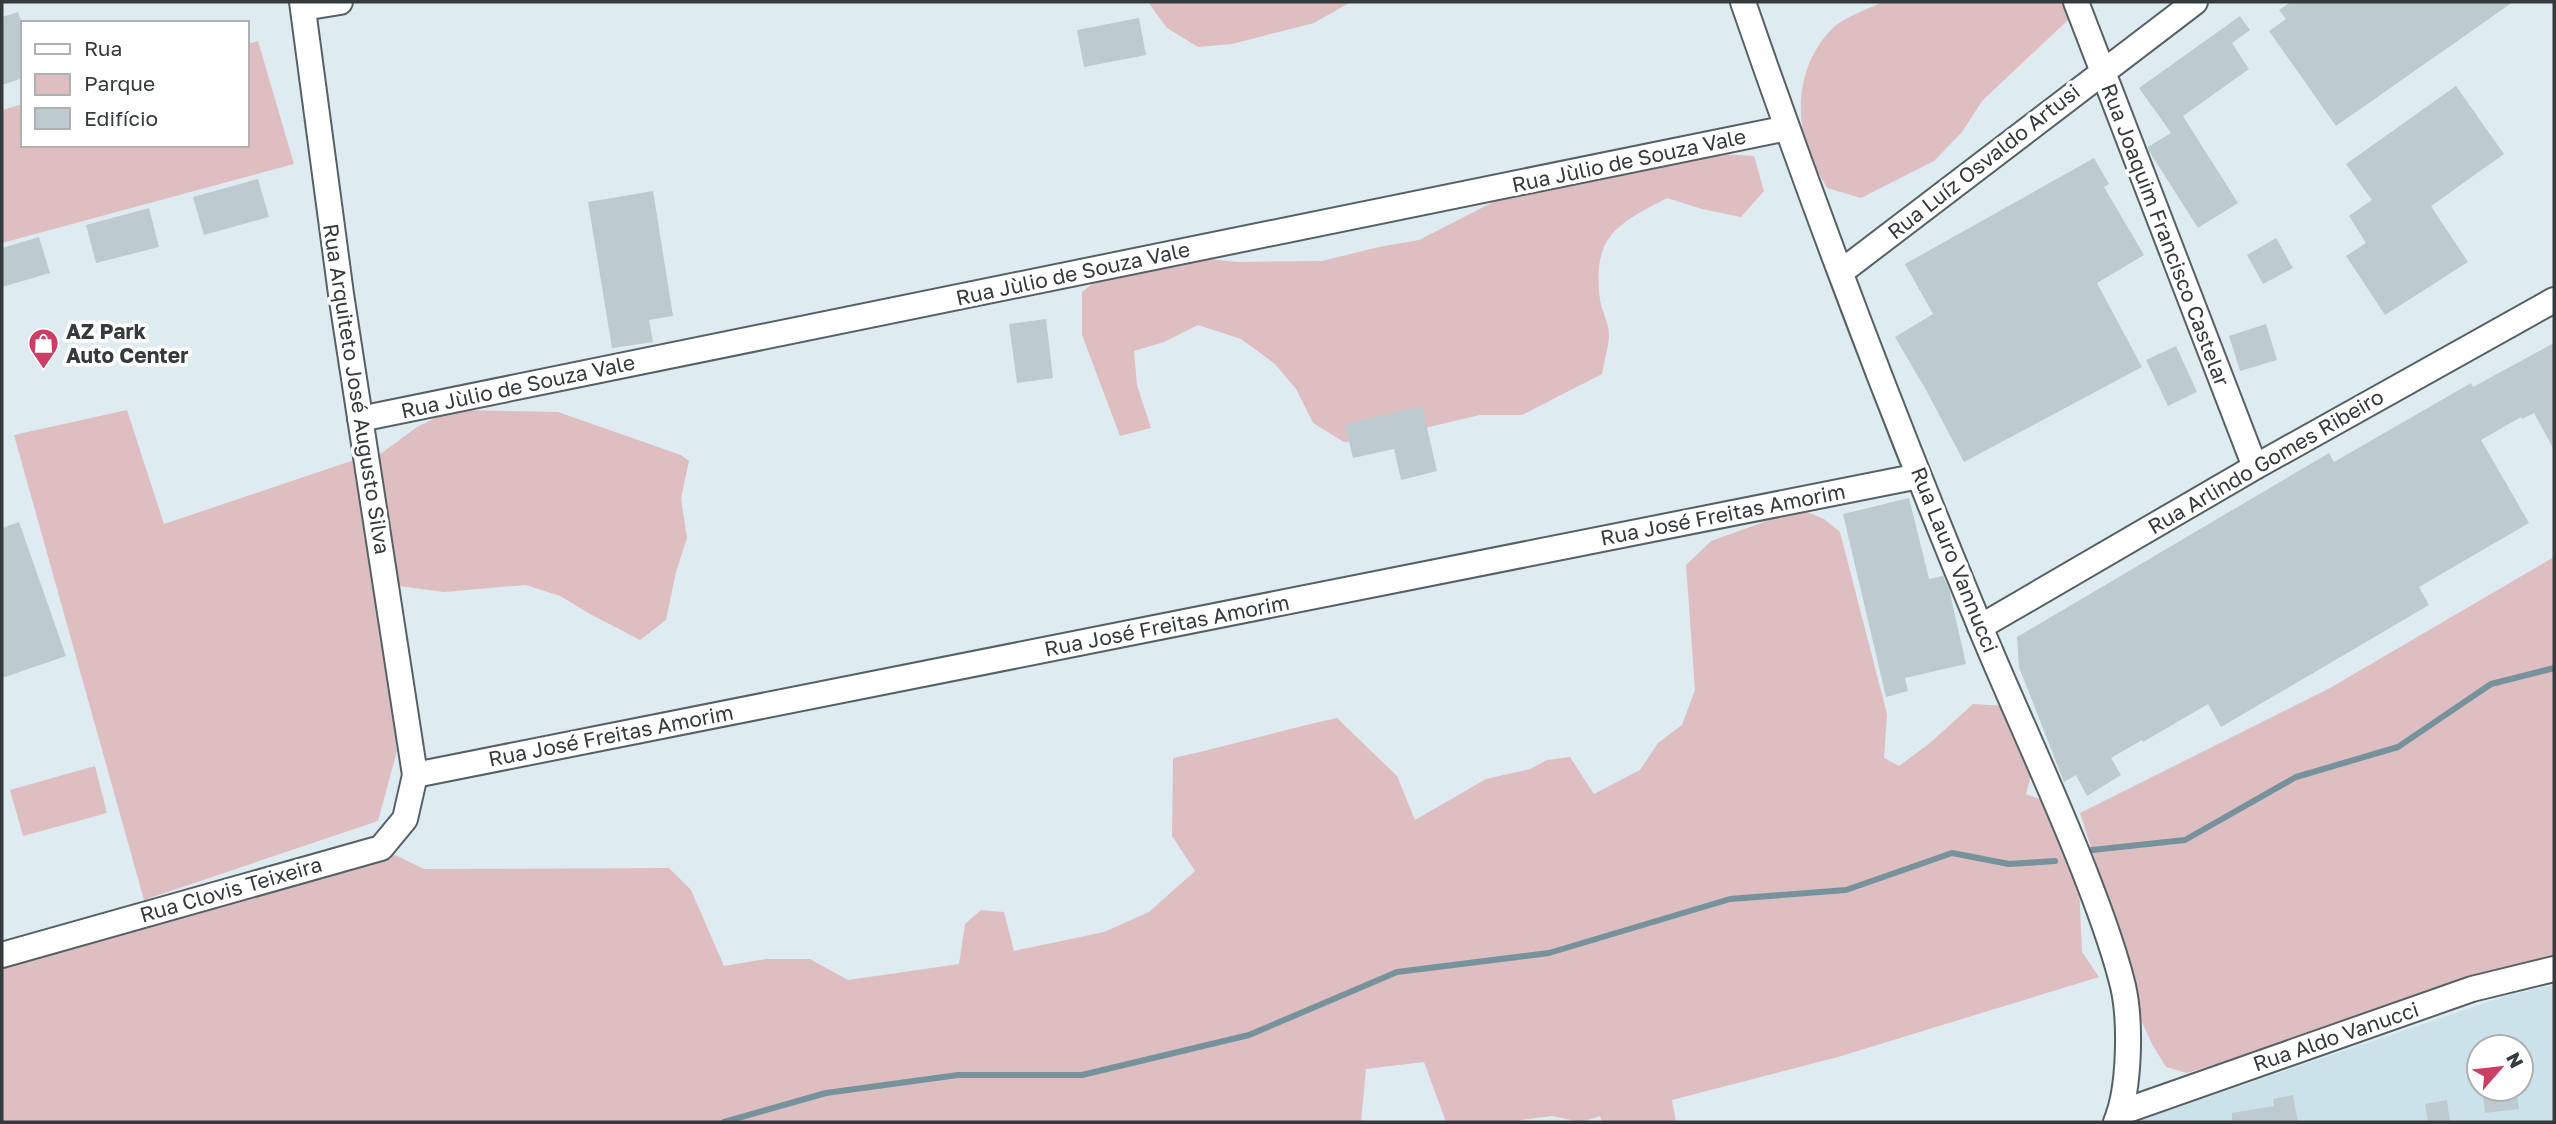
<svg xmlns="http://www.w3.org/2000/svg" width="2556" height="1124" viewBox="0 0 2556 1124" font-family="'Golos Text',sans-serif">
<rect width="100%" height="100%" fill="#deecf1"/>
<path fill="#cce2ea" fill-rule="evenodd" d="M 2554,985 L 2554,1122 L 2135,1122 L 2505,996 ZM 2479,1047 L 2521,1047 L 2521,1089 L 2479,1089 Z"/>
<path fill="#dfbec2" d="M 1148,2 L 1351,2 L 1314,23 L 1232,44 L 1198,47 L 1167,28 Z
M 1883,2 L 2084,2 L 2068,20 L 1982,101 L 1962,132 L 1934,161 L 1861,198 L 1827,188 C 1821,176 1813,165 1809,153 C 1793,111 1800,59 1834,27 C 1847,16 1868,9 1883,2 Z
M 258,41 L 294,164 L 2,243 L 2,110 L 23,104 L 23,145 L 247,145 L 247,44 Z
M 1687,152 L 1754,156 L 1764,191 L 1741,217 L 1702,209 L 1667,198 C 1616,225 1592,236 1600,300 C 1602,312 1610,325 1609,337 C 1608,349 1604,362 1602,374 L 1522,415 L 1480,415 L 1378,439 L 1344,442 L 1313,423 L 1296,389 L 1275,364 L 1241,339 L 1198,325 L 1164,342 L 1134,351 L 1137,385 L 1151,428 L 1120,436 L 1082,335 L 1082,292 L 1107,272 L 1146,252 L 1237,262 L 1322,261 L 1379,247 L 1419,240 L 1554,171 Z
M 127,410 L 164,524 L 357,459 L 360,469 L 417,427 L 451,410 L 558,412 L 681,455 L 689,461 L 681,498 L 687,538 L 676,572 L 666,620 L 640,640 L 592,615 L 560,596 L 526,585 L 444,592 L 399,586 L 372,560 L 397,751 L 378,821 L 144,900 L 14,435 Z
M 1800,509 L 1824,519 L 1840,532 L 1887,714 L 1884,758 L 1899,766 L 1930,743 L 1973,704 L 2006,706 L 2032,771 L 2026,794 L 2042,800 L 2079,885 L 2082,952 L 2099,977 L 1838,1057 L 1672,1100 L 1676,1122 L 1602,1122 L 1600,1116 L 1581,1122 L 1552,1116 L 1521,1120 L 1521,1122 L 1446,1122 L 1424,1062 L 1366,1069 L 1361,1122 L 2,1122 L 2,955 L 381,848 L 424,869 L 669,868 L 691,890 L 724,966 L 766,959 L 810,959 L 848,980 L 959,964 L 965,924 L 981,910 L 1004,912 L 1014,951 L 1104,932 L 1149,912 L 1195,871 L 1172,836 L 1173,758 C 1228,746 1282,730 1337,718 L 1397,776 L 1415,820 L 1486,779 L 1530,769 L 1547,760 L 1570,757 L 1594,794 L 1640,770 L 1658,743 L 1682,725 L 1695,690 L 1686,565 L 1711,541 Z
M 2554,557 L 2554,969 L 2472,989 L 2187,1073 L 2166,1067 L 2153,1046 L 2140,1018 L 2131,973 L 2080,813 L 2330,688 Z
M 95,766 L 107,813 L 23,836 L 10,790 Z"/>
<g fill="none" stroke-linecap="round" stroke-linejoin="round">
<path stroke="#75929d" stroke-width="6" d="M 2092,850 L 2185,840 L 2296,777 L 2398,747 L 2491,684 L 2554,668
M 724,1122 L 826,1093 L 958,1075 L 1082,1075 L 1249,1035 L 1397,972 L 1549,953 L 1730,899 L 1846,890 L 1952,853 L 2009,864 L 2055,861"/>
</g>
<path fill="#bdcbd0" d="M 2291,2 L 2513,2 L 2336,126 L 2269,31 L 2286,19 L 2279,10 Z
M 18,12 L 23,27 L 23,78 L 2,85 L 2,17 Z
M 2240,16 L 2250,30 L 2232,43 L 2249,69 L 2183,116 L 2238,203 L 2198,228 L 2149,151 L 2148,147 L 2171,133 L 2139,88 Z
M 1139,18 L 1146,55 L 1084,67 L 1077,30 Z
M 2456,86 L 2504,154 L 2431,206 L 2468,262 L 2385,315 L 2346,256 L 2366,243 L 2349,216 L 2372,200 L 2346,164 Z
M 2094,158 L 2109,184 L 2104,187 L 2144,255 L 2097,283 L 2142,367 L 1964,462 L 1926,390 L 1895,337 L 1933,314 L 1905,264 Z
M 258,179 L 269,217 L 204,235 L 193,197 Z
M 653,191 L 673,316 L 649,320 L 653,342 L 612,348 L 588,202 Z
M 149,208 L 159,247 L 96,263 L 86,225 Z
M 39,237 L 50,273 L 2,287 L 2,248 Z
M 2276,238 L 2293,268 L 2263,284 L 2247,255 Z
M 1046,319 L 1053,378 L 1017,383 L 1009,324 Z
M 2266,324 L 2277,360 L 2240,371 L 2229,336 Z
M 2554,343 L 2554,450 L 2534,413 L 2522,419 L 2521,417 L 2481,440 L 2529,523 L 2419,587 L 2429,605 L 2221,727 L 2208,704 L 2143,742 L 2142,740 L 2111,758 L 2121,775 L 2087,796 L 2076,775 L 2064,782 L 2019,667 L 2017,637 L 2329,453 L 2334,462 L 2471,383 L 2473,387 Z
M 2176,346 L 2197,392 L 2168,406 L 2146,360 Z
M 1422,406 L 1437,471 L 1401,480 L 1394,449 L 1353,458 L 1345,424 Z
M 1909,498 L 1929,579 L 1943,576 L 1949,589 L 1966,664 L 1905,678 L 1908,691 L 1886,697 L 1843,514 Z
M 19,522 L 66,656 L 2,678 L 2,528 Z
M 2482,1089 L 2516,1089 L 2519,1109 L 2485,1113 Z
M 2293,1095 L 2298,1122 L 2232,1122 L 2232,1113 L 2274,1106 L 2273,1099 Z
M 2447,1100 L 2450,1122 L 2428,1122 L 2425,1104 Z"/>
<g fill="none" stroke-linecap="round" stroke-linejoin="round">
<defs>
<path id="minor" d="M 1743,2 C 1815,211 1894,419 1979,624 C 2014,709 2054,792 2087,878 C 2101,914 2114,949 2123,986 C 2131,1021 2130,1089 2116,1122
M 2076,2 L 2255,467
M 303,8 L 340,2
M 1841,272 L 2195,2
M 360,419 L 1787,128
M 1980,627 L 2255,467 L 2554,300
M 415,775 L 1919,476
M 2,955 L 381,848 L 405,819 L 415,775 L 341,294 L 302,2
M 2119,1113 L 2472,989 L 2554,969"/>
</defs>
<use href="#minor" stroke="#556165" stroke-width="28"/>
<use href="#minor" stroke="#fff" stroke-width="24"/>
</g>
<defs>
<symbol id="shop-pin" viewBox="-11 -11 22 30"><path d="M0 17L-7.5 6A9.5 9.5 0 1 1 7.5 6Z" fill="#cc3e66" stroke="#fff"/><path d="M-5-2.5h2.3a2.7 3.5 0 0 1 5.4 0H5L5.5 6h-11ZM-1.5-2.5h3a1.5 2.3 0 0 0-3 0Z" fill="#fff"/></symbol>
</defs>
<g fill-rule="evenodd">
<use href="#shop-pin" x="26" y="326" width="35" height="47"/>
</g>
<g text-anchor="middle" stroke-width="7" stroke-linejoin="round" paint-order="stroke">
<g font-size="21" fill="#353a3c" stroke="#fff">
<text transform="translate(1629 161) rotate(-12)" y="7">Rua Jùlio de Souza Vale</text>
<text transform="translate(1984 162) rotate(-38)" y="7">Rua Luíz Osvaldo Artusi</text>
<text transform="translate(2165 235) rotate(69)" y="7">Rua Joaquim Francisco Castelar</text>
<text transform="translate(1073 274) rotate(-12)" y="7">Rua Jùlio de Souza Vale</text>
<text transform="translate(518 387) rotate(-12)" y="7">Rua Jùlio de Souza Vale</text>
<text transform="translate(356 389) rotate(81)" y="7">Rua Arquiteto José Augusto Silva</text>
<text transform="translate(2266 462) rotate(-30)" y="7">Rua Arlindo Gomes Ribeiro</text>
<text transform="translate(1723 515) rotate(-11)" y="7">Rua José Freitas Amorim</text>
<text transform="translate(1954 560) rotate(68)" y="7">Rua Lauro Vannucci</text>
<text transform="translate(1167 626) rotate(-11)" y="7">Rua José Freitas Amorim</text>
<text transform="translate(611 736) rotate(-11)" y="7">Rua José Freitas Amorim</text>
<text transform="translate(231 890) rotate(-16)" y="7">Rua Clovis Teixeira</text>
<text transform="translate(2336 1037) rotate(-19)" y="7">Rua Aldo Vanucci</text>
</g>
<g font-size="21" font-weight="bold" fill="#353a3c" stroke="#fff" text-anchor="start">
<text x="66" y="339">AZ Park<tspan x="66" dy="24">Auto Center</tspan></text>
</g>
</g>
<rect width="2556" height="1124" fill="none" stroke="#353a3c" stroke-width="7"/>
<rect x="21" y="21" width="228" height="126" fill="#ffffff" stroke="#aeb0b1" stroke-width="2"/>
<rect x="35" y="44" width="35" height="10" fill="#ffffff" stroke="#aeb0b1" stroke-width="2"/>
<text x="84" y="56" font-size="21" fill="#353a3c">Rua</text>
<rect x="35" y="74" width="35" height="21" fill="#dfbec2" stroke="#aeb0b1" stroke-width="2"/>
<text x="84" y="91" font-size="21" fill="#353a3c">Parque</text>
<rect x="35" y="108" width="35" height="21" fill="#bdcbd0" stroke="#aeb0b1" stroke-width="2"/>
<text x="84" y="126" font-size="21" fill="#353a3c">Edifício</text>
<g transform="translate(2500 1068) rotate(62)"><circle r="33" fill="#ffffff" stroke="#aeb0b1" stroke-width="2"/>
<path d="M0-5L12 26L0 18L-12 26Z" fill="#cc3e66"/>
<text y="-10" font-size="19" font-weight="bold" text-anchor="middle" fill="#353a3c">N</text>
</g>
</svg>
